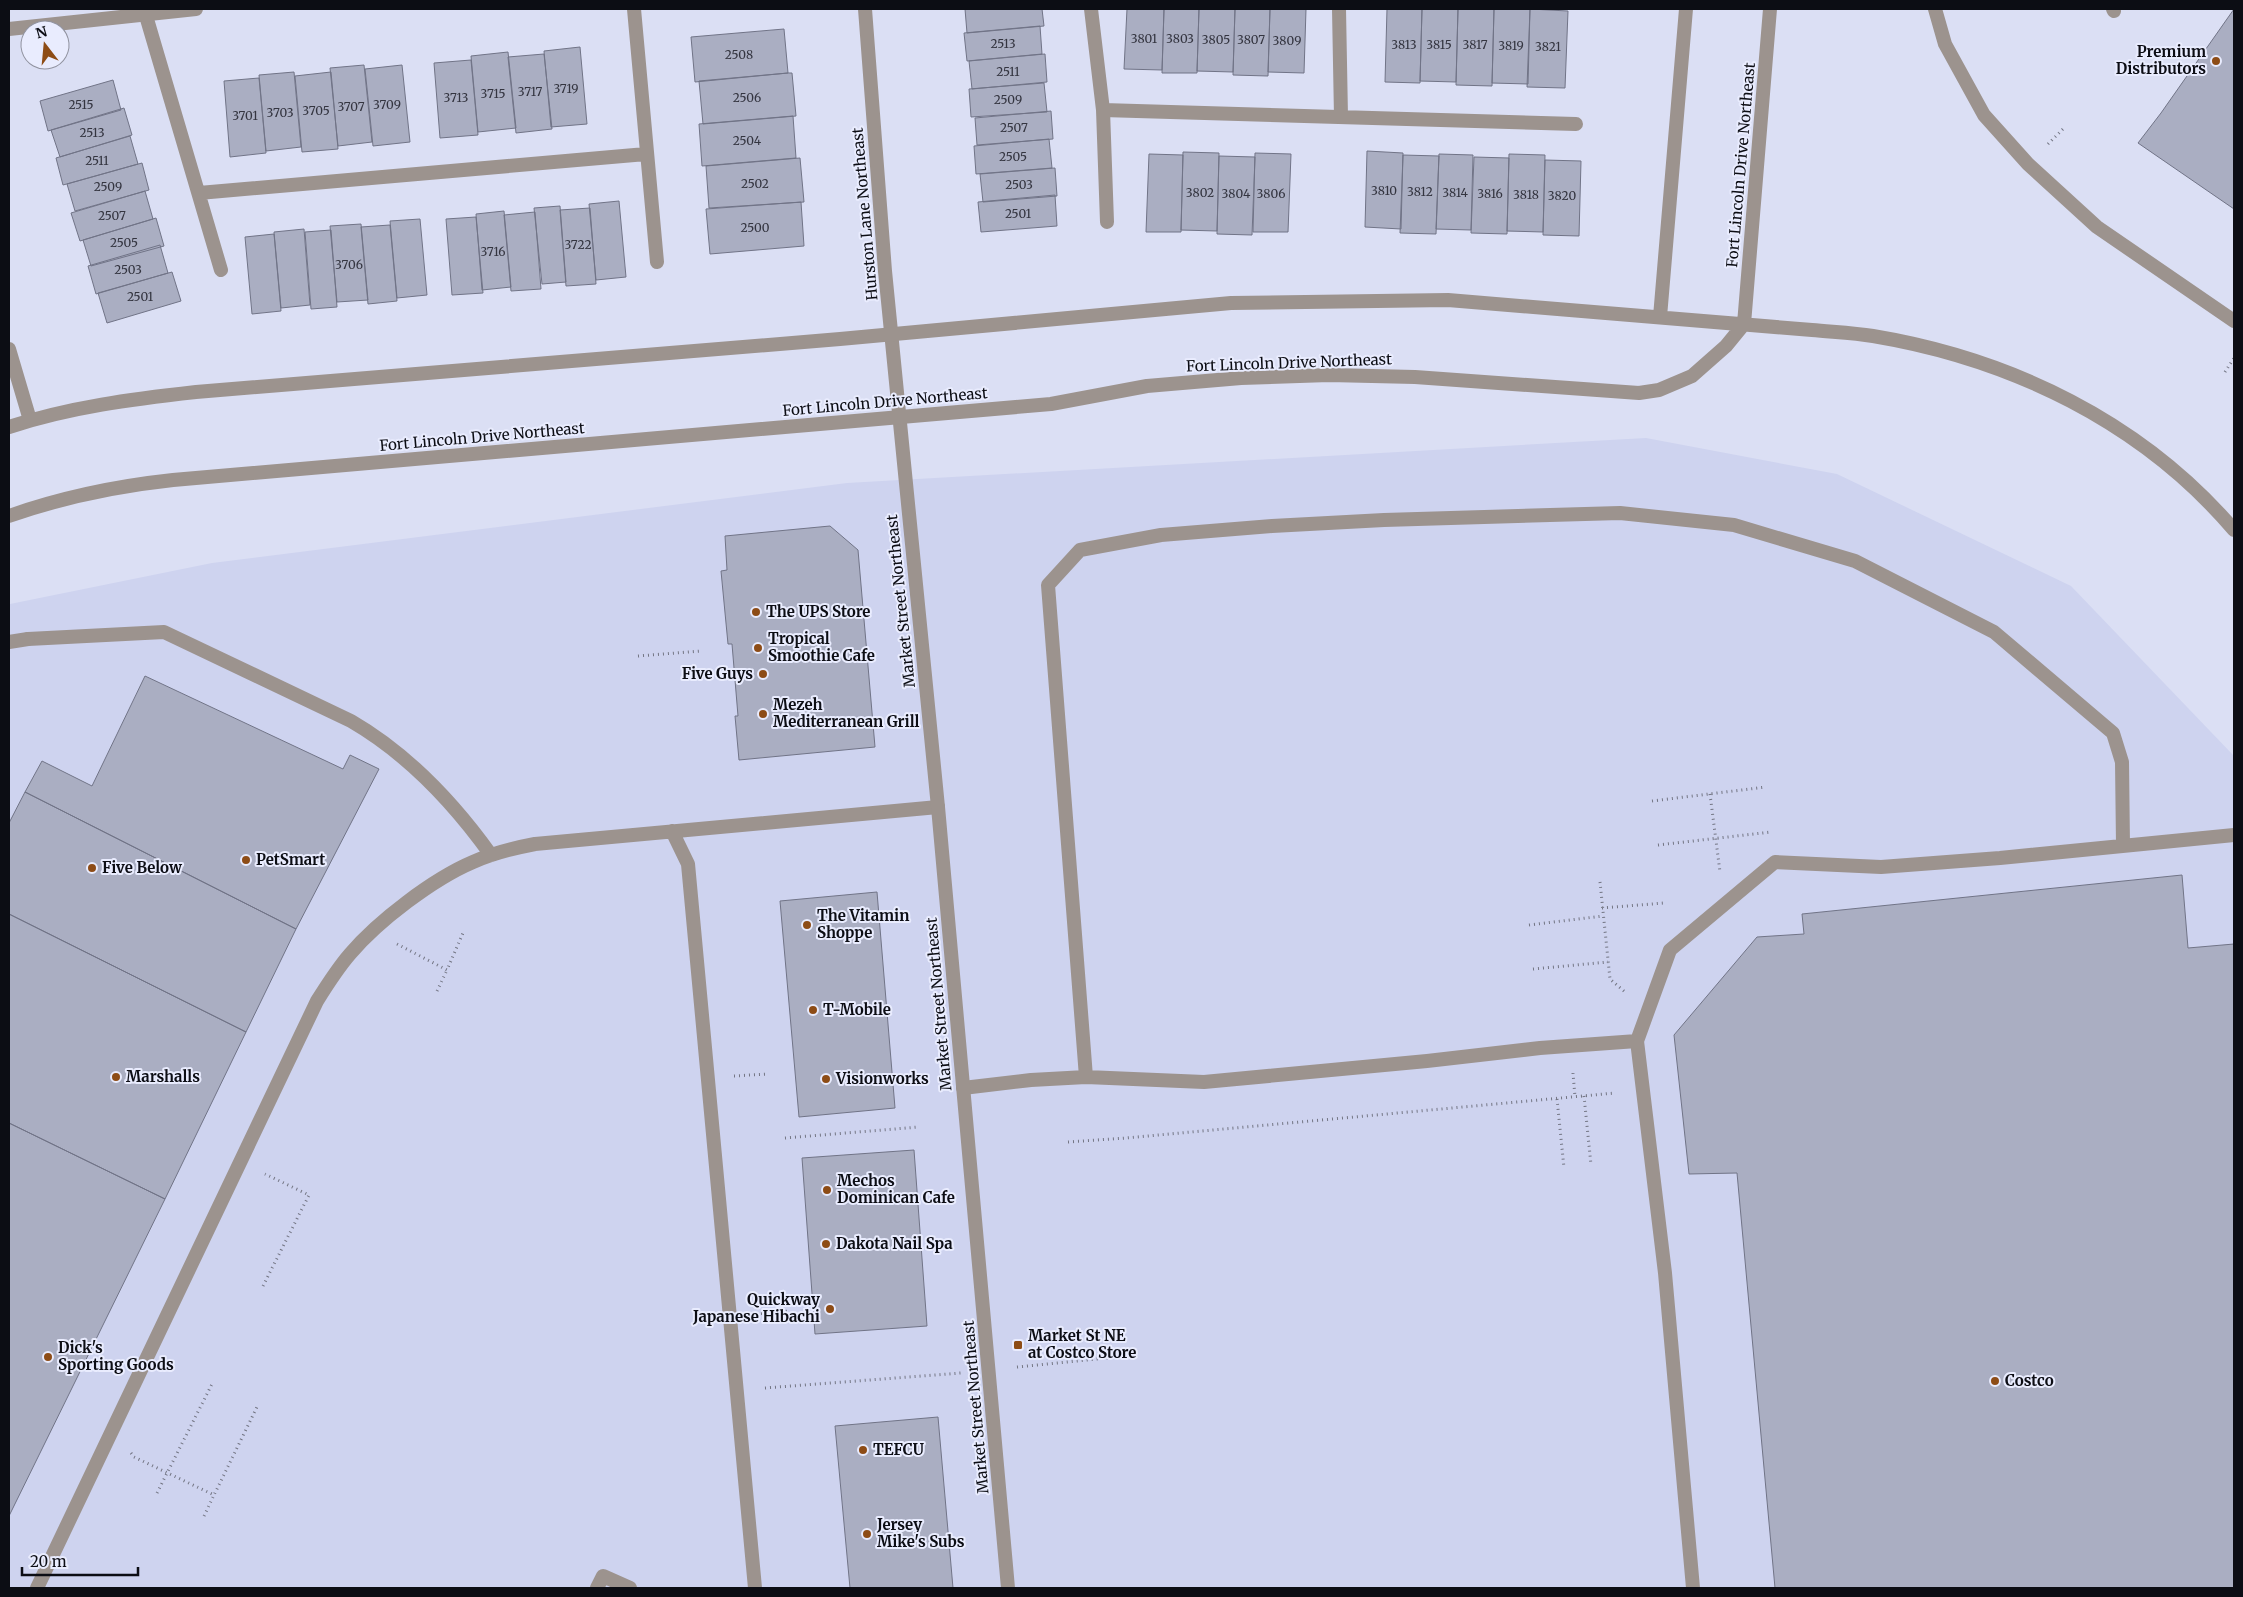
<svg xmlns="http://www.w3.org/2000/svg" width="2243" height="1597" viewBox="0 0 2243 1597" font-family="Merriweather,serif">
<rect width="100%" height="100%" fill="#dbdff4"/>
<path fill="#ced3ef" d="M 1646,438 L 1837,474 L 2071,586 L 2234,756 L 2234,1588 L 9,1588 L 10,604 L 212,563 L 847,483 Z"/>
<path fill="#aaaec2" stroke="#717487" d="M 965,9 L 1042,9 L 1044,26 L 967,33 Z
M 1127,9 L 1164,9 L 1162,70 L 1124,69 Z
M 1164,9 L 1199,9 L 1197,73 L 1162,73 Z
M 1199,9 L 1235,9 L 1233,72 L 1197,71 Z
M 1235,9 L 1270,9 L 1268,76 L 1233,75 Z
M 1270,9 L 1306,9 L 1304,73 L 1268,72 Z
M 1387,9 L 1422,9 L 1420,83 L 1385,82 Z
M 1422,9 L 1458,9 L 1456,82 L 1420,81 Z
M 1458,9 L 1494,9 L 1492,86 L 1456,85 Z
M 1494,9 L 1530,9 L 1528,84 L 1492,83 Z
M 1530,9 L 1568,11 L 1565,88 L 1527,87 Z
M 2234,9 L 2234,209 L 2138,143 L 2161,113 Z
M 1040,26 L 1042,54 L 967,61 L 964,33 Z
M 784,29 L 788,73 L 695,82 L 691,37 Z
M 580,47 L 587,124 L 551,127 L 544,51 Z
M 508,52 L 516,128 L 478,132 L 471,56 Z
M 544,54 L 552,129 L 516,133 L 508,57 Z
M 1045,54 L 1047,82 L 972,89 L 969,61 Z
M 471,60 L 478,135 L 440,138 L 434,63 Z
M 364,65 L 372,142 L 338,146 L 330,68 Z
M 402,65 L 410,142 L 373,146 L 365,69 Z
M 294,72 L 301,147 L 266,151 L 259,75 Z
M 331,72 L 338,149 L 302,152 L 295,76 Z
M 788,73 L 792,73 L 796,116 L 703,124 L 699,81 Z
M 259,78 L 266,153 L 230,157 L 224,81 Z
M 113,80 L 121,110 L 48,131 L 40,101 Z
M 1044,83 L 1047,112 L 971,117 L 969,89 Z
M 124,108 L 132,135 L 60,157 L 51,130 Z
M 1051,111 L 1053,139 L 977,145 L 975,118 Z
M 793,116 L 796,158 L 702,166 L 699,124 Z
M 130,136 L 138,164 L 63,185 L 56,158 Z
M 1049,139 L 1052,168 L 976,174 L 974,146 Z
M 1367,151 L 1403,153 L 1401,229 L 1365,227 Z
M 1183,152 L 1219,153 L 1217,231 L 1181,230 Z
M 1255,153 L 1291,154 L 1288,232 L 1253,232 Z
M 1149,154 L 1183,155 L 1181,232 L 1146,232 Z
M 1439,154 L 1473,155 L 1471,230 L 1436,229 Z
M 1509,154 L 1545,155 L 1543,232 L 1507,231 Z
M 1403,155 L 1439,156 L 1436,234 L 1400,233 Z
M 1219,156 L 1255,157 L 1252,235 L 1217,234 Z
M 1474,157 L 1509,158 L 1507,234 L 1471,233 Z
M 800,158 L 804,202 L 709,208 L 706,166 Z
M 1545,160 L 1581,161 L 1579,236 L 1543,235 Z
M 142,163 L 149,190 L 75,211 L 67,184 Z
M 1055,168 L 1057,196 L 983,202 L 980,174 Z
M 145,191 L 153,219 L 80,241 L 71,213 Z
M 1055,195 L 1057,226 L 981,232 L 978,202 Z
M 619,201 L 626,277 L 596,280 L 589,204 Z
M 801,202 L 804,246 L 710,254 L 706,209 Z
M 560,206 L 566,282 L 542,284 L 534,208 Z
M 590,208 L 596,284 L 566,286 L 560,210 Z
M 504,211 L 511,287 L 482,290 L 476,214 Z
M 535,212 L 541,289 L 511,291 L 504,215 Z
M 476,217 L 483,293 L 452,295 L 446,219 Z
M 156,218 L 164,246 L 91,266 L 83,240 Z
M 420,219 L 427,295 L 397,298 L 390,221 Z
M 361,224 L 368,300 L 337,302 L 330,226 Z
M 390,225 L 397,301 L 368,304 L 361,227 Z
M 304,229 L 310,305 L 281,308 L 274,232 Z
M 331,230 L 337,307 L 311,309 L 305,232 Z
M 274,234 L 281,311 L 252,314 L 245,237 Z
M 160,245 L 168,273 L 96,294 L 88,266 Z
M 172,272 L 181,301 L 107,323 L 98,293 Z
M 830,526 L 858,550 L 875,747 L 739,760 L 735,716 L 738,716 L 732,644 L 728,644 L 721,571 L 727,570 L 725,536 Z
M 145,676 L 343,769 L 350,755 L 379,769 L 296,929 L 25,792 L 42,761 L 92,786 Z
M 25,792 L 296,929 L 246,1032 L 9,914 L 9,823 Z
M 2182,875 L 2188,948 L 2234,944 L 2234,1588 L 1775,1588 L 1737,1173 L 1689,1174 L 1674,1035 L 1757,937 L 1804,934 L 1802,914 Z
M 877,892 L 895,1108 L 799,1117 L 780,901 Z
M 9,914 L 246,1032 L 165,1199 L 9,1123 Z
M 9,1123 L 165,1199 L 9,1516 Z
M 914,1150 L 927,1326 L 815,1334 L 802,1158 Z
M 938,1417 L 953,1588 L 850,1588 L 835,1426 Z"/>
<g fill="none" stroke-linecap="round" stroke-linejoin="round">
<path stroke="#737583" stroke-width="3" stroke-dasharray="1 4" stroke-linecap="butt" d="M 2048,144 L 2064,128
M 2225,372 L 2234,358
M 638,656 L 701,651
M 1710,794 L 1720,872
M 1652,801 L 1766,787
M 1658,845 L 1771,832
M 1600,882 L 1610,979 L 1625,992
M 1602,908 L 1664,903
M 1529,925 L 1603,916
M 397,944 L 447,970 L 463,933
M 1533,969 L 1608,962
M 437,991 L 447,970
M 1573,1073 L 1575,1097
M 734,1076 L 768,1074
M 1584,1096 L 1591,1165
M 1557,1099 L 1564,1168
M 785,1138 L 919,1127
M 1068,1142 L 1126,1138 L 1615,1093
M 263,1286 L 309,1195 L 265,1174
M 756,1314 L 790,1311
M 1017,1367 L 1117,1357
M 765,1388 L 961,1373
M 131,1453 L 134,1457 L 214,1495 L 257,1407
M 157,1493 L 212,1384
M 204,1516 L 214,1495"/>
<path stroke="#9c938e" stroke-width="14" d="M 144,9 L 221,270
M 634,9 L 657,262
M 1091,9 L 1103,110 L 1107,222
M 1339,9 L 1341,117
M 1935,9 L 1945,44 L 1984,115 L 2028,164 L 2097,227 L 2234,321
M 2113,9 L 2114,11
M 1103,110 L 1576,124
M 199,193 L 646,154
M 28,639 L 164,632 L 351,721 C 408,754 453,802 491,855
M 672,831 L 688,864 L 755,1588
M 1086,1077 L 1048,585 L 1080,550 L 1161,535 L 1272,526 L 1384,520 L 1620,513 L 1734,525 L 1855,561 L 1994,632 L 2113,733 L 2122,762 L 2123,845
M 963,1088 L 1031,1080 L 1086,1077 L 1204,1082 L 1427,1061 L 1540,1048 L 1637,1041
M 37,1588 L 317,1001 C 327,985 337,969 350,954 C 378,921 433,879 473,862 C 493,853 514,848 535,844 L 938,807
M 597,1588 L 603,1576 L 630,1588
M 1693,1588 L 1665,1273 L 1637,1041 L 1670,950 L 1775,862 L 1881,867 L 2000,858 L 2234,835"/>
<path stroke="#9c938e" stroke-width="14" d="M 865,9 L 885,271 L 938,807 L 1008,1588
M 9,29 L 196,9
M 9,349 L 30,420"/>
<path stroke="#9c938e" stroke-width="14" d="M 1660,317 L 1686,9
M 9,427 C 70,407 133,399 196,392 L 840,339 L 1231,303 L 1448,300 L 1812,330 C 1832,332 1853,333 1873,336 C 2011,359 2142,422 2234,530
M 9,516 C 63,497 117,486 173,480 L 1051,404 L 1147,386 L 1241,378 L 1329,375 L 1415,377 L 1639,393 L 1659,390 L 1692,376 L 1726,346 L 1744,324 L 1770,9
M 9,642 L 28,639"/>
</g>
<g fill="#8d4c16" stroke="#e9ecfe" stroke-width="2">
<circle cx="2216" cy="61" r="5"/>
<circle cx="756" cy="612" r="5"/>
<circle cx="758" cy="648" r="5"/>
<circle cx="763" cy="674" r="5"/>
<circle cx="763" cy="714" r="5"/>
<circle cx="246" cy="860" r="5"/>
<circle cx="92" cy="868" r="5"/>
<circle cx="807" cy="925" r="5"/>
<circle cx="813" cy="1010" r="5"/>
<circle cx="116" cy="1077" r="5"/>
<circle cx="826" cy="1079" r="5"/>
<circle cx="827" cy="1190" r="5"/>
<circle cx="826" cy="1244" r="5"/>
<circle cx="830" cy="1309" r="5"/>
<rect x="1013" y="1340" width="10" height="10" rx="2.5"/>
<circle cx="48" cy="1357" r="5"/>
<circle cx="1995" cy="1381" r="5"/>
<circle cx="863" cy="1450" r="5"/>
<circle cx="867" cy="1534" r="5"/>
</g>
<g text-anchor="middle" stroke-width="4" stroke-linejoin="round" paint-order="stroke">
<g font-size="12" fill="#343540">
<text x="1144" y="43">3801</text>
<text x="1180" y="43">3803</text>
<text x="1216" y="44">3805</text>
<text x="1251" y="44">3807</text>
<text x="1287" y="45">3809</text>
<text x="1003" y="48">2513</text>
<text x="1404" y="49">3813</text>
<text x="1439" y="49">3815</text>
<text x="1475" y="49">3817</text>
<text x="1511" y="50">3819</text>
<text x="1548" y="51">3821</text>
<text x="739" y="59">2508</text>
<text x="1008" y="76">2511</text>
<text x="566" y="93">3719</text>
<text x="530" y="96">3717</text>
<text x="493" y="98">3715</text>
<text x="456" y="102">3713</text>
<text x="747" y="102">2506</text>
<text x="1008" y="104">2509</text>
<text x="81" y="109">2515</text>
<text x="387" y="109">3709</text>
<text x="351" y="111">3707</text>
<text x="316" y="115">3705</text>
<text x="280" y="117">3703</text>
<text x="245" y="120">3701</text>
<text x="1014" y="132">2507</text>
<text x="92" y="137">2513</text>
<text x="747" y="145">2504</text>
<text x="1013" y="161">2505</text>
<text x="97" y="165">2511</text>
<text x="755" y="188">2502</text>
<text x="1019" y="189">2503</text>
<text x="108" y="191">2509</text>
<text x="1384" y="195">3810</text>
<text x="1420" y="196">3812</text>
<text x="1200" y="197">3802</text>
<text x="1455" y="197">3814</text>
<text x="1236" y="198">3804</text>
<text x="1271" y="198">3806</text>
<text x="1490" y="198">3816</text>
<text x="1526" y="199">3818</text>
<text x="1562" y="200">3820</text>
<text x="1018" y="218">2501</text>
<text x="112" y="220">2507</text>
<text x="755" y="232">2500</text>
<text x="124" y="247">2505</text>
<text x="578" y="249">3722</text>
<text x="493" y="256">3716</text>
<text x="349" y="269">3706</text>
<text x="128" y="274">2503</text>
<text x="140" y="301">2501</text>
</g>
<g font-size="15" font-weight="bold" fill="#0c0d14" stroke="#e9ecfe" text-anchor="start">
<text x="2206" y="57" text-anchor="end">Premium<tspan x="2206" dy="17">Distributors</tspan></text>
<text x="766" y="617">The UPS Store</text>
<text x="768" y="644">Tropical<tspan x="768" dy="17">Smoothie Cafe</tspan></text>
<text x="753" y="679" text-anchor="end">Five Guys</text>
<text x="773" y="710">Mezeh<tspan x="773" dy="17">Mediterranean Grill</tspan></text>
<text x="256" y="865">PetSmart</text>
<text x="102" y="873">Five Below</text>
<text x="817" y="921">The Vitamin<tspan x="817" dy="17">Shoppe</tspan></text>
<text x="823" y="1015">T-Mobile</text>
<text x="126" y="1082">Marshalls</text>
<text x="836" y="1084">Visionworks</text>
<text x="837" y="1186">Mechos<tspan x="837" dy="17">Dominican Cafe</tspan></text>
<text x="836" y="1249">Dakota Nail Spa</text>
<text x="820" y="1305" text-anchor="end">Quickway<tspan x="820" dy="17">Japanese Hibachi</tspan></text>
<text x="1028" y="1341">Market St NE<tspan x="1028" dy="17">at Costco Store</tspan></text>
<text x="58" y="1353">Dick's<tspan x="58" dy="17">Sporting Goods</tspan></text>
<text x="2005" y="1386">Costco</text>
<text x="873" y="1455">TEFCU</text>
<text x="877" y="1530">Jersey<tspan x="877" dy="17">Mike's Subs</tspan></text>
</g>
<g font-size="15" fill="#0c0d14" stroke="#e9ecfe">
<text transform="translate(1741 165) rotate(-85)" y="5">Fort Lincoln Drive Northeast</text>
<text transform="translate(865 214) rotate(-95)" y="5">Hurston Lane Northeast</text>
<text transform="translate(1289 363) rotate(-2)" y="5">Fort Lincoln Drive Northeast</text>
<text transform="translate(885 402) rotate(-5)" y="5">Fort Lincoln Drive Northeast</text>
<text transform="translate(482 437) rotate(-5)" y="5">Fort Lincoln Drive Northeast</text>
<text transform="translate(901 601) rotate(-96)" y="5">Market Street Northeast</text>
<text transform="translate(939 1004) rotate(-95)" y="5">Market Street Northeast</text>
<text transform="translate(976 1407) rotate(-95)" y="5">Market Street Northeast</text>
</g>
</g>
<rect width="2243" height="1597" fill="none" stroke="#0c0d14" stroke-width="20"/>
<g transform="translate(45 45) rotate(344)"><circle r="24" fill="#e9ecfe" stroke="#9193a0"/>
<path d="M0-4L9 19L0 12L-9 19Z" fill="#8d4c16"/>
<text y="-8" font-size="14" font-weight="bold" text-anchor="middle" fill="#0c0d14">N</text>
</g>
<path d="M22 1567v8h116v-8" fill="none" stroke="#0c0d14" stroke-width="2.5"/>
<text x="30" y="1567" font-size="15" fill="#0c0d14" stroke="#e9ecfe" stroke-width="4" paint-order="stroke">20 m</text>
</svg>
